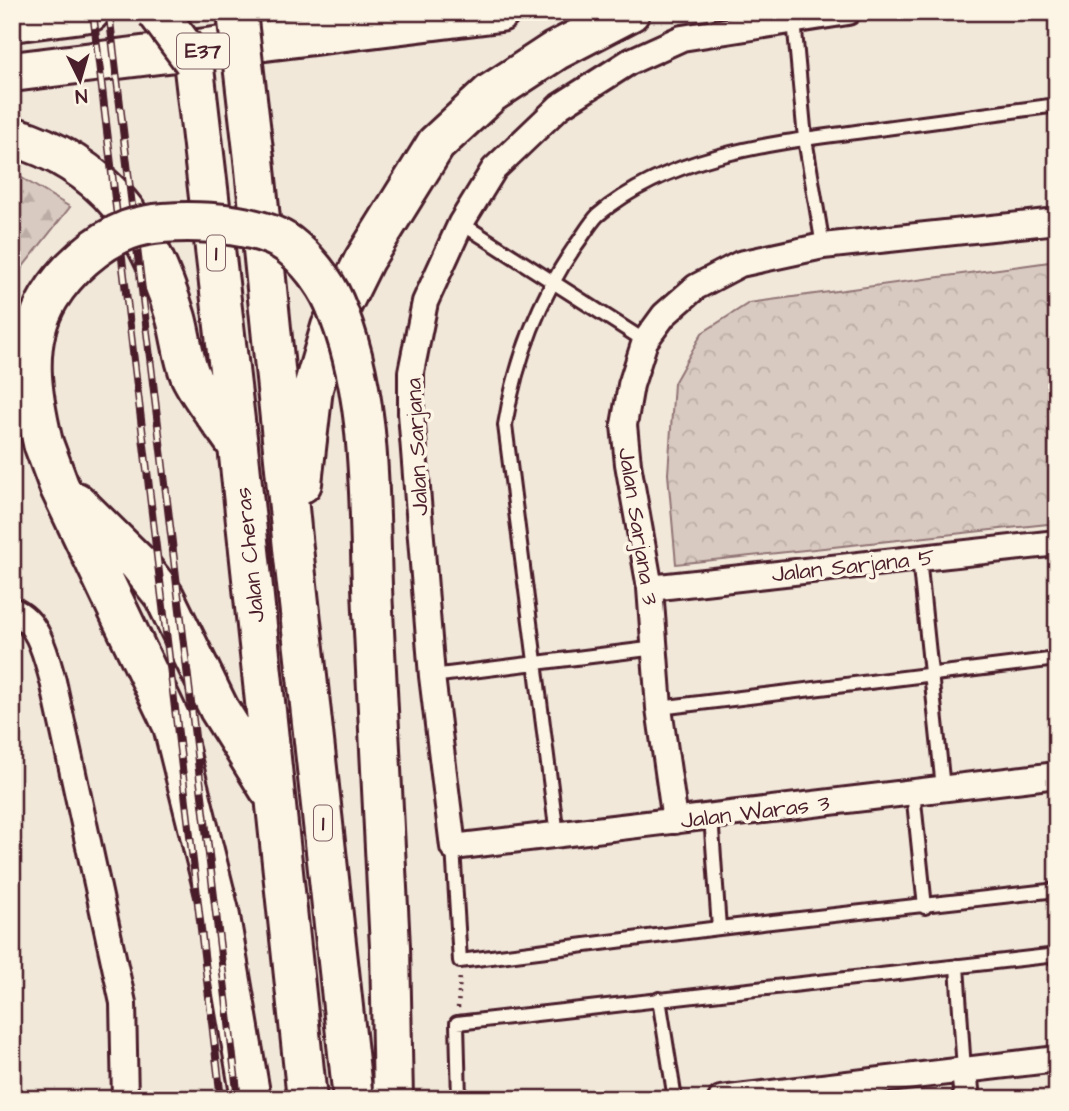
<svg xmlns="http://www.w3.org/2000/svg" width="1069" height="1111" viewBox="0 0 1069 1111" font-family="'Architects Daughter',sans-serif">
<defs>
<pattern id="forest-firs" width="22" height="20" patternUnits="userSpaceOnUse" patternTransform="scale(1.75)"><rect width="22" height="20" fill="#d8cac0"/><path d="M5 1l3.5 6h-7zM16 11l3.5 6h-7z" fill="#bbada5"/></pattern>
<pattern id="park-crowns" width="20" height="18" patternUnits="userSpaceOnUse" patternTransform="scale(1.75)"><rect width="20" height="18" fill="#d8cac0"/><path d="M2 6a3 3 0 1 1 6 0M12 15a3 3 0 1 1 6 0" fill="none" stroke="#bbada5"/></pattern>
</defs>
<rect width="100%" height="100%" fill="#f1e8da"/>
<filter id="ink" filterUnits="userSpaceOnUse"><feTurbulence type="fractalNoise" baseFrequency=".0143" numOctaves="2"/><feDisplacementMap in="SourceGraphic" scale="14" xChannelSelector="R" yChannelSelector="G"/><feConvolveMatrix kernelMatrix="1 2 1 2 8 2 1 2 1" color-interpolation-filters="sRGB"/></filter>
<g filter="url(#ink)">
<path fill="url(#forest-firs)" stroke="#917476" stroke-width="2" d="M 12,172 L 70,207 L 18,273 L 12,295 Z"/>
<path fill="url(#park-crowns)" stroke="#917476" stroke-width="2" d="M 1057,261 L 1057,523 L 676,564 L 668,474 L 674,383 L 702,333 L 749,303 Z"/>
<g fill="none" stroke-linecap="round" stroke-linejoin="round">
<defs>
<path id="service" d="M 794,20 L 805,139 L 823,246
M 461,223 L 645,341
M 919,558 L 943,788
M 432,676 L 656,648
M 659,708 L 1057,659
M 913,792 L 925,907
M 711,816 L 719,928
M 557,835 L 505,425 C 516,359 538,300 576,245 C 583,236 590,223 598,215 C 674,151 784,142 878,129 C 938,121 997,113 1057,105
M 453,847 L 460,961 L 719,928 L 1057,890
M 957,966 L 964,1070
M 659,999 L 675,1099
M 459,1099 L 457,1023 L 1057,955"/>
<path id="minor" d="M 848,12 L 682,38 L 629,62 L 560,106 L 494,169 L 461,223 L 425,302 L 411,372 L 411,413 L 432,676 L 453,847 L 1057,775
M 650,588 L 1057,543
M 12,610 C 39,621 46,656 53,681 L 123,1003 L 125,1099
M 675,821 L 659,708 L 650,588 L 628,464 L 624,425 L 631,385 L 645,341 L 664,315 L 696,287 L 740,264 L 823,246 L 1057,221
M 964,1070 L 967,1099
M 721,1099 L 1057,1059"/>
<path id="trunk" d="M 12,22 L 90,12
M 193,60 L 238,446 L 307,1099
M 12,72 L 500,12
M 12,136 C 106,164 149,228 176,318 C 181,336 183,358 190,375 C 201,398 221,421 235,442
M 254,159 L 293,548 L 353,1099
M 43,443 L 59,486 L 173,726 L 219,911 L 251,1099
M 302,483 L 313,388 L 331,327 L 364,260 L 436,144 L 491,93 L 555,51 L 630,12
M 76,502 L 138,563 L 164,596 L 219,709 L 269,789
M 373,611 L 390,947 L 393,1099"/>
</defs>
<use href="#service" stroke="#4a1f2b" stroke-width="18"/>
<use href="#minor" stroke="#4a1f2b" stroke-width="30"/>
<use href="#trunk" stroke="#4a1f2b" stroke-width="44"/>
<path stroke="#4a1f2b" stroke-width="4.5" stroke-dasharray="2 5" stroke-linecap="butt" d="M 458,1008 L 460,975"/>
<use href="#service" stroke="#fcf5e5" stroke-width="12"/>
<use href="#minor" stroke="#fcf5e5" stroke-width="24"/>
<use href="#trunk" stroke="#fcf5e5" stroke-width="38"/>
<defs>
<path id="rail" d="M 93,12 L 221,1099
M 109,12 L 238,1099"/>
</defs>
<use href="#rail" stroke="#4a1f2b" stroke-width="8"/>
<use href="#rail" stroke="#fcf5e5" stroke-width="5" stroke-dasharray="16" stroke-linecap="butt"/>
<defs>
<path id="trunk-bridge" d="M 157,12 L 193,60
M 237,12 L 254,159
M 43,443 C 32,396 22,343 49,298 C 66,270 97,242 128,230 C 166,216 255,220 288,244 C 306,258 325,281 334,302 C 375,396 368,510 373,611"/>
</defs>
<use href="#trunk-bridge" stroke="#4a1f2b" stroke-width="44" stroke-linecap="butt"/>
<use href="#trunk-bridge" stroke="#fcf5e5" stroke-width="38"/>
</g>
</g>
<g text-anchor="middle" stroke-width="7" stroke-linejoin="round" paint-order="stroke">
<g fill="#fcf5e5" stroke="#7f5f63" stroke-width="2">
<rect x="177" y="33.5" width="52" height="35" rx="5"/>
<rect x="207" y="235.5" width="18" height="35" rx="5"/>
<rect x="314" y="805.5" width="18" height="35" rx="5"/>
</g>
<g font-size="21" font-weight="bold" fill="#4a1f2b">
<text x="203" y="58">E37</text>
<text x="216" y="260">1</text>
<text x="323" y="830">1</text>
</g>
<g font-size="23" fill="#4a1f2b" stroke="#fcf5e5">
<text transform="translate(416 447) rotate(-93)" y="8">Jalan Sarjana</text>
<text transform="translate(639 526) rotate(81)" y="8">Jalan Sarjana 3</text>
<text transform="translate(249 555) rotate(-96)" y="8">Jalan Cheras</text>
<text transform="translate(853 565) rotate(-6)" y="8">Jalan Sarjana 5</text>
<text transform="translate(755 811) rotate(-7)" y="8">Jalan Waras 3</text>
</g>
</g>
<rect width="1069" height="1111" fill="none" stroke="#fcf5e5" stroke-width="42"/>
<rect x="21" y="21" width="1027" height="1069" fill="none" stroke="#4a1f2b" stroke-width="2.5" filter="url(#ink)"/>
<g transform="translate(80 80) rotate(175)" stroke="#fcf5e5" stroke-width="5" paint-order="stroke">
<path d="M0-5L12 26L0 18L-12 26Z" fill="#4a1f2b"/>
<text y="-10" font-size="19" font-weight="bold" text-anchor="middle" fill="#4a1f2b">N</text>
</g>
</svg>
